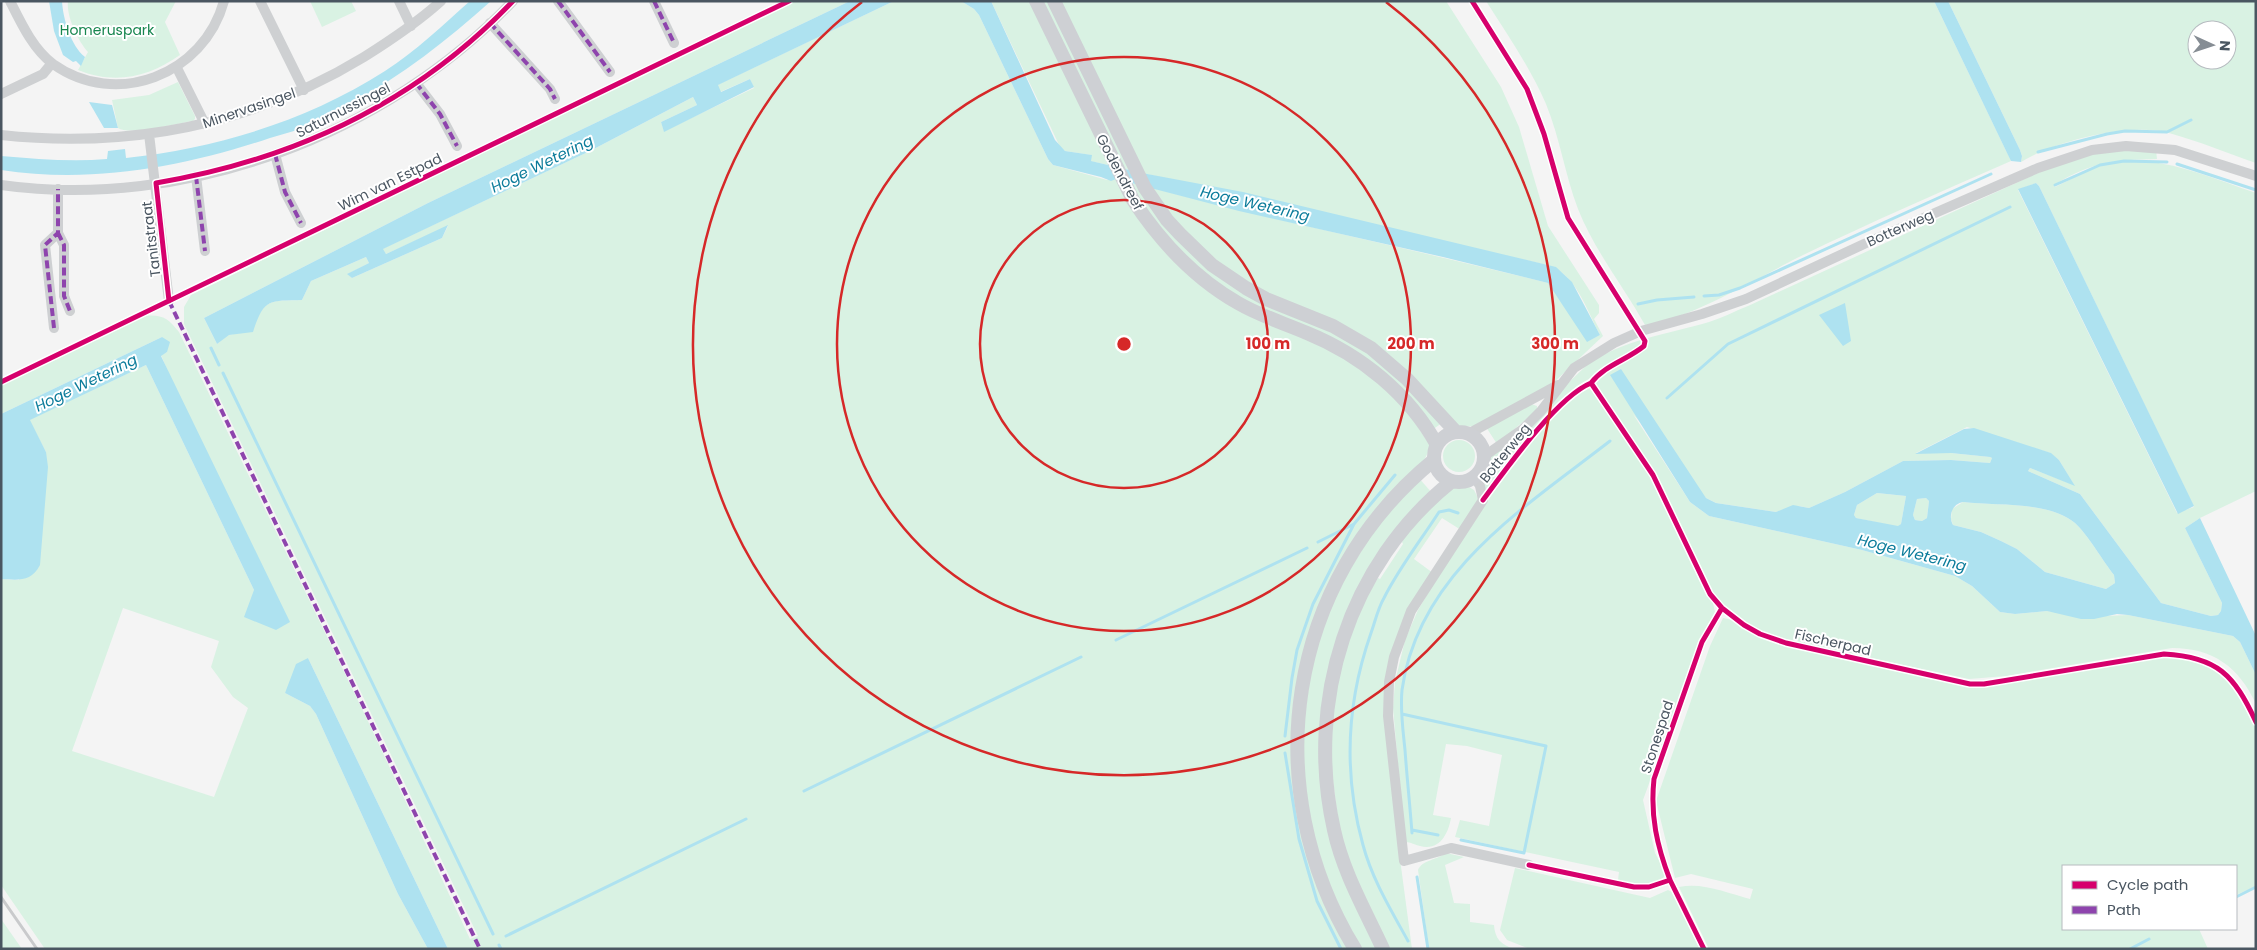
<svg xmlns="http://www.w3.org/2000/svg" width="2257" height="950" viewBox="0 0 2257 950" font-family="Poppins,sans-serif">
<rect width="100%" height="100%" fill="#f4f4f4"/>
<path fill="#d9f2e3" fill-rule="evenodd" d="M 68,1 L 176,1 L 165,22 L 180,55 C 149,77 115,85 78,70 L 88,52 C 78,41 66,16 68,1 Z
M 310,1 L 351,1 L 356,11 L 322,27 Z
M 793,1 L 850,1 L 428,203 L 204,318 L 217,344 L 228,335 L 252,331 C 264,298 269,301 302,300 L 311,281 L 366,257 L 369,263 L 348,274 L 352,278 L 442,238 L 448,226 L 386,254 L 382,249 L 590,151 L 693,97 L 697,105 L 661,122 L 664,131 L 754,88 L 750,79 L 720,92 L 717,85 L 894,1 L 961,1 L 974,9 L 979,15 L 1048,159 L 1053,165 L 1107,180 L 1115,179 L 1186,269 L 1339,352 L 1401,401 L 1431,447 L 1423,462 L 1405,480 L 1311,633 L 1295,790 L 1352,949 L 448,949 L 308,658 L 285,693 L 310,706 L 316,714 L 398,894 L 428,949 L 45,949 L 1,885 L 1,579 L 19,580 L 46,452 L 29,420 L 146,365 L 254,590 L 276,630 L 161,355 L 167,352 L 162,337 L 1,414 L 1,384 L 143,316 C 162,314 168,318 179,332 L 366,717 L 470,939 L 478,936 L 184,324 L 184,307 L 191,295 ZM 123,608 L 219,641 L 211,667 L 233,697 L 248,708 L 214,797 L 72,751 Z
M 991,1 L 1033,1 L 1112,166 L 1090,161 L 1091,155 L 1065,151 L 1060,147 Z
M 1039,1 L 1051,1 L 1133,171 L 1120,168 Z
M 1057,1 L 1446,1 L 1501,87 L 1519,127 L 1548,226 L 1599,305 L 1599,313 L 1594,319 L 1603,336 L 1550,386 L 1475,426 L 1461,427 L 1453,424 L 1402,370 L 1282,303 L 1201,252 L 1149,187 C 1281,222 1416,250 1548,283 L 1588,341 L 1600,335 C 1587,311 1576,273 1547,265 L 1142,173 Z
M 1486,1 L 1934,1 L 2011,161 C 1940,192 1867,224 1797,258 C 1756,279 1690,319 1645,325 C 1624,287 1594,250 1578,209 C 1565,175 1560,138 1546,104 C 1530,67 1507,34 1486,1 Z
M 1948,1 L 2256,1 L 2256,163 C 2227,153 2198,141 2169,133 C 2130,122 2055,141 2021,162 L 2022,156 L 2020,150 ZM 2197,30 L 2227,30 L 2227,60 L 2197,60 Z
M 178,82 L 195,116 L 195,119 L 193,121 C 178,123 130,136 118,128 L 112,100 L 149,95 Z
M 2156,150 L 2157,159 C 2114,160 2091,162 2054,185 L 2055,187 C 2070,180 2085,171 2100,166 C 2152,150 2207,177 2256,193 L 2256,491 L 2200,518 L 2185,528 L 2222,603 L 2221,611 L 2218,615 L 2211,616 L 2161,603 L 2080,494 L 2028,471 L 2030,468 L 2074,485 L 2059,460 L 2050,453 L 1967,427 L 1916,453 L 1951,453 L 1990,457 L 1992,458 L 1990,463 L 1951,460 L 1903,461 L 1845,492 L 1809,508 L 1799,506 L 1776,512 L 1716,503 L 1706,498 L 1633,414 L 1690,502 L 1709,516 L 1862,550 L 1955,576 L 1972,586 L 2000,612 L 2015,614 L 2047,611 L 2106,616 L 2128,615 L 2233,636 L 2240,642 L 2256,675 L 2256,704 C 2239,667 2213,648 2172,648 L 2006,676 L 1969,679 L 1787,640 L 1754,628 L 1725,607 L 1705,583 L 1655,473 L 1616,417 L 1592,377 L 1577,386 L 1550,412 L 1486,492 L 1483,478 L 1491,457 L 1588,364 C 1623,340 1668,334 1709,322 C 1722,318 1735,311 1748,306 L 2053,166 L 2103,151 ZM 2036,183 L 2039,186 L 2194,507 L 2177,513 L 2018,190 Z
M 1126,182 L 1139,185 L 1189,249 L 1381,360 L 1442,423 L 1432,430 L 1391,383 L 1256,310 L 1183,258 Z
M 1585,387 L 1589,387 L 1651,476 L 1684,543 L 1699,580 L 1712,599 L 1715,612 L 1699,642 L 1699,647 L 1643,800 L 1655,853 L 1665,872 L 1665,876 C 1654,887 1631,886 1618,880 L 1619,872 L 1455,837 L 1460,820 L 1489,826 L 1502,755 L 1467,746 L 1446,744 L 1433,815 L 1451,818 C 1448,834 1440,851 1420,846 C 1415,845 1411,842 1405,842 L 1393,708 L 1395,682 L 1405,640 L 1418,610 L 1434,583 L 1512,464 L 1562,406 Z
M 1531,404 L 1537,406 L 1537,410 L 1497,444 L 1486,427 Z
M1443 456a16 16 0 1 1 32 0a16 16 0 1 1-32 0Z
M 1418,477 L 1432,493 L 1374,563 L 1324,709 L 1345,875 L 1380,949 L 1359,949 L 1316,855 L 1300,750 L 1315,642 L 1352,558 Z
M 1454,486 L 1469,487 L 1474,490 L 1479,500 L 1461,530 L 1442,518 L 1414,559 L 1433,573 L 1389,671 L 1396,829 L 1412,949 L 1386,949 L 1351,873 L 1332,803 L 1330,709 L 1354,616 L 1378,578 L 1380,579 L 1403,544 L 1402,542 L 1408,528 Z
M 1877,493 L 1906,496 L 1901,524 L 1898,527 L 1856,518 L 1854,515 L 1857,505 Z
M 1926,498 L 1929,501 L 1927,518 L 1922,521 L 1915,520 L 1913,515 L 1917,499 Z
M 1963,502 C 1995,506 2049,501 2075,523 C 2088,535 2103,561 2114,575 L 2115,583 L 2106,589 L 2045,572 L 2017,549 L 2001,541 L 1981,532 L 1953,525 L 1951,519 L 1952,509 Z
M 1723,618 C 1740,620 1756,635 1774,641 L 1975,688 L 2161,657 L 2183,658 L 2205,663 L 2222,671 L 2239,690 L 2256,725 L 2256,886 L 2236,895 L 2236,866 L 2063,866 L 2063,929 L 2199,929 L 2208,949 L 1709,949 L 1679,887 C 1703,882 1727,893 1750,899 L 1753,889 L 1691,874 L 1675,878 L 1656,801 L 1710,646 Z
M 1446,853 L 1464,857 L 1445,865 L 1454,903 L 1470,904 L 1470,922 L 1494,925 C 1495,939 1501,945 1515,949 L 1429,949 L 1418,870 C 1422,860 1437,860 1446,853 Z
M 1515,868 L 1650,898 L 1668,890 L 1672,892 L 1700,949 L 1530,949 L 1507,940 L 1500,930 Z
M 1,919 L 22,949 L 1,949 Z"/>
<path fill="#aee2f0" fill-rule="evenodd" d="M 49,1 L 62,1 C 63,19 71,46 85,57 L 81,66 L 76,61 L 73,62 L 63,55 L 54,31 Z
M 470,1 L 491,1 C 446,41 403,75 350,104 C 339,110 329,117 317,123 C 302,129 286,133 270,138 C 184,167 92,184 1,170 L 1,156 C 37,159 72,162 107,159 L 108,151 L 125,149 L 126,158 C 217,148 307,121 385,71 C 416,51 443,25 470,1 Z
M 850,1 L 894,1 L 718,85 L 721,92 L 750,79 L 754,87 L 664,132 L 661,122 L 697,105 L 693,97 L 590,151 L 383,249 L 386,254 L 448,225 L 442,238 L 352,278 L 347,274 L 369,263 L 366,257 L 311,281 L 302,300 C 269,301 264,298 253,332 L 229,335 L 217,344 L 204,318 L 428,203 Z
M 961,1 L 991,1 L 1055,140 L 1065,151 L 1092,155 L 1091,161 L 1142,173 L 1243,192 L 1556,267 L 1572,282 L 1600,335 L 1587,342 L 1548,283 L 1443,257 L 1239,211 L 1116,179 L 1111,181 L 1101,177 L 1053,165 L 1048,159 L 979,15 L 974,9 Z
M 1934,1 L 1948,1 L 2020,150 L 2022,156 L 2021,162 L 2011,161 L 2008,155 Z
M 89,102 L 112,105 L 118,128 L 104,128 Z
M 2036,183 L 2039,186 L 2194,506 L 2178,514 L 2018,189 Z
M 1845,303 L 1851,341 L 1843,346 L 1819,315 Z
M 162,337 L 170,342 L 167,352 L 161,356 L 290,622 L 276,630 L 244,617 L 254,590 L 146,365 L 30,420 L 46,452 L 48,467 L 40,565 C 31,582 19,580 1,579 L 1,414 Z
M 1621,369 L 1706,498 L 1716,503 L 1776,512 L 1793,505 L 1809,508 L 1845,492 L 1903,461 L 1951,460 L 1990,463 L 1992,458 L 1990,457 L 1951,453 L 1915,454 L 1964,429 L 1974,428 L 2051,453 L 2059,460 L 2075,486 L 2030,468 L 2028,471 L 2080,494 L 2161,603 L 2211,616 L 2218,615 L 2221,611 L 2222,603 L 2185,528 L 2200,518 L 2256,636 L 2256,675 L 2240,642 L 2233,636 L 2128,615 L 2117,614 L 2094,619 L 2081,619 L 2047,611 L 2015,614 L 2000,612 L 1972,586 L 1955,576 L 1862,550 L 1709,516 L 1690,502 L 1610,375 ZM 1877,493 L 1906,496 L 1901,524 L 1898,526 L 1856,518 L 1854,515 L 1857,505 ZM 1926,498 L 1929,501 L 1927,518 L 1922,521 L 1915,520 L 1913,515 L 1917,499 ZM 1963,502 C 1995,506 2049,501 2075,523 C 2088,535 2103,561 2114,575 L 2115,583 L 2106,589 L 2045,572 L 2017,549 L 2001,541 L 1981,532 L 1953,525 C 1948,516 1952,504 1963,502 Z
M 308,658 L 448,949 L 428,949 L 398,894 L 316,714 L 310,706 L 285,693 L 296,664 Z"/>
<g fill="none" stroke-linecap="round" stroke-linejoin="round">
<path stroke="#aee2f0" stroke-width="3" d="M 2038,152 L 2107,134 L 2125,131 L 2167,132 L 2191,120
M 2177,164 L 2256,190
M 2055,185 L 2100,165 L 2124,161 L 2167,162
M 1704,296 L 1719,295 L 1740,288 L 1991,174
M 1638,304 L 1657,300 L 1694,297
M 211,348 L 219,365
M 223,373 L 493,934
M 1667,398 L 1728,344 L 2010,207
M 1318,542 L 1354,524
M 1116,640 L 1307,548
M 1402,714 L 1546,746 L 1524,853 L 1461,840
M 1285,736 L 1292,678 L 1297,650 L 1313,604 L 1354,524 L 1395,475
M 1285,753 L 1299,839 L 1317,901 L 1341,949
M 804,791 L 1081,657
M 1412,830 L 1438,835
M 1412,833 C 1410,806 1407,778 1405,750 C 1403,730 1400,710 1402,690 C 1418,573 1525,507 1610,441
M 1417,877 L 1428,949
M 2236,897 L 2256,887
M 506,936 L 746,819
M 1408,941 C 1391,910 1372,879 1363,845 C 1343,773 1346,704 1371,633 C 1375,622 1378,608 1384,598 C 1399,568 1421,540 1439,512 L 1449,510 L 1458,513
M 499,945 L 501,949
M 2130,949 L 2149,939"/>
<path stroke="#ced0d2" stroke-width="10" d="M 10,1 C 21,23 33,49 53,64 C 116,109 204,75 224,1
M 260,1 L 304,90
M 399,1 L 411,26
M 558,1 L 610,72
M 654,1 L 674,43
M 490,23 L 550,89 L 555,99
M 177,68 L 205,124
M 416,83 L 440,114 L 457,146
M 1,94 L 43,74 L 52,63
M 149,134 L 169,301
M 1,135 C 132,149 252,125 364,57 C 391,40 418,22 441,1
M 275,154 L 285,192 L 301,223
M 196,176 L 205,251
M 1,185 C 185,211 386,135 513,1
M 58,233 L 64,245 L 64,296 L 70,311
M 54,328 L 45,245 L 58,233 L 58,189
M 1468,434 L 1558,385
M 1483,457 L 1523,429 L 1541,411 L 1574,368 L 1614,343 L 1641,331 L 1702,314 L 1746,299 L 1864,244 L 2038,168 L 2092,150 L 2126,146 L 2175,150 L 2256,176
M 1474,476 L 1480,486 L 1483,500 L 1411,611 L 1394,657 L 1389,682 L 1388,716 L 1404,861 L 1451,848 L 1529,865"/>
<path stroke="#ced0d4" stroke-width="14" d="M 1036,1 L 1133,200 C 1160,241 1194,278 1238,303 C 1260,316 1284,323 1307,333 C 1361,355 1409,394 1437,445
M 1054,1 L 1145,188 L 1167,220 L 1180,234 L 1212,265 L 1246,288 L 1266,299 L 1333,326 L 1371,348 L 1407,379 L 1456,432
M1434 457a25 25 0 1 1 50 0a25 25 0 1 1-50 0Z
M 1355,949 C 1256,787 1286,581 1434,460
M 1383,949 C 1365,910 1343,872 1334,830 C 1305,702 1348,564 1452,481"/>
<path stroke="#c9cacc" stroke-width="3" d="M 1,897 L 37,949"/>
<path stroke="#8e44ad" stroke-width="4" stroke-dasharray="8 4" stroke-linecap="butt" d="M 558,1 L 610,72
M 654,1 L 674,43
M 490,23 L 550,89 L 555,99
M 416,83 L 440,114 L 457,146
M 275,154 L 285,192 L 301,223
M 196,176 L 205,251
M 58,233 L 64,245 L 64,296 L 70,311
M 169,301 L 480,949
M 54,328 L 45,245 L 58,233 L 58,189"/>
<defs>
<path id="cycleway" d="M 1472,1 L 1527,89 L 1544,134 L 1568,218 L 1645,341 L 1644,346 C 1627,360 1605,365 1591,383 L 1653,475 L 1710,594 L 1722,608 L 1744,625 L 1760,634 L 1786,643 L 1970,684 L 1984,684 L 2164,654 C 2218,657 2234,675 2256,722
M 169,301 L 156,183 C 293,160 415,104 513,1
M 1,382 L 789,1
M 1483,500 C 1506,469 1557,397 1591,383
M 1529,865 L 1634,887 L 1649,887 L 1670,880 L 1704,949
M 1670,880 C 1657,846 1650,816 1654,779 L 1702,642 L 1722,608"/>
</defs>
<use href="#cycleway" stroke="#fff" stroke-width="8"/>
<use href="#cycleway" stroke="#d6006c" stroke-width="5"/>
</g>
<g fill="none" stroke="#d62828" stroke-width="2.5">
<circle cx="1124" cy="344" r="144"/>
<circle cx="1124" cy="344" r="287"/>
<path d="M1386 2A431 431 0 1 1 862 2"/>
</g>
<g text-anchor="middle" stroke-width="4" stroke-linejoin="round" paint-order="stroke">
<g font-size="14" fill="#17864f" stroke="#fff">
<text x="107" y="35">Homeruspark</text>
</g>
<g font-size="14" fill="#4a5661" stroke="#fff">
<text transform="translate(249 108) rotate(-19)" y="5">Minervasingel</text>
<text transform="translate(343 110) rotate(-27)" y="5">Saturnussingel</text>
<text transform="translate(1120 172) rotate(62)" y="5">Godendreef</text>
<text transform="translate(390 182) rotate(-26)" y="5">Wim van Estpad</text>
<text transform="translate(1900 228) rotate(-24)" y="5">Botterweg</text>
<text transform="translate(151 239) rotate(-97)" y="5">Tanitstraat</text>
<text transform="translate(1505 453) rotate(-51)" y="5">Botterweg</text>
<text transform="translate(1833 642) rotate(13)" y="5">Fischerpad</text>
<text transform="translate(1657 737) rotate(-72)" y="5">Stonespad</text>
</g>
<g font-size="15" font-style="italic" fill="#0c7c9b" stroke="#fff">
<text transform="translate(542 164) rotate(-26)" y="5">Hoge Wetering</text>
<text transform="translate(1255 204) rotate(13)" y="5">Hoge Wetering</text>
<text transform="translate(86 383) rotate(-26)" y="5">Hoge Wetering</text>
<text transform="translate(1912 553) rotate(14)" y="5">Hoge Wetering</text>
</g>
</g>
<circle cx="1124" cy="344" r="8" fill="#d62828" stroke="#fff" stroke-width="2.5"/>
<g font-size="15" text-anchor="middle" font-weight="bold" fill="#d62828" stroke="#fff" stroke-width="4" stroke-linejoin="round" paint-order="stroke">
<text x="1268" y="349">100 m</text>
<text x="1411" y="349">200 m</text>
<text x="1555" y="349">300 m</text>
</g>
<rect width="2257" height="950" fill="none" stroke="#4a5661" stroke-width="5"/>
<rect x="2062" y="865" width="175" height="65" fill="#ffffff" stroke="#b7bbc0"/>
<rect x="2072" y="881" width="25" height="8" fill="#d6006c" stroke="#b7bbc0"/>
<text x="2107" y="890" font-size="15" fill="#4a5661">Cycle path</text>
<rect x="2072" y="906" width="25" height="8" fill="#8e44ad" stroke="#b7bbc0"/>
<text x="2107" y="915" font-size="15" fill="#4a5661">Path</text>
<g transform="translate(2212 45) rotate(93)"><circle r="24" fill="#ffffff" stroke="#b7bbc0"/>
<path d="M0-4L9 19L0 12L-9 19Z" fill="#868d94"/>
<text y="-8" font-size="14" font-weight="bold" text-anchor="middle" fill="#4a5661">N</text>
</g>
</svg>
